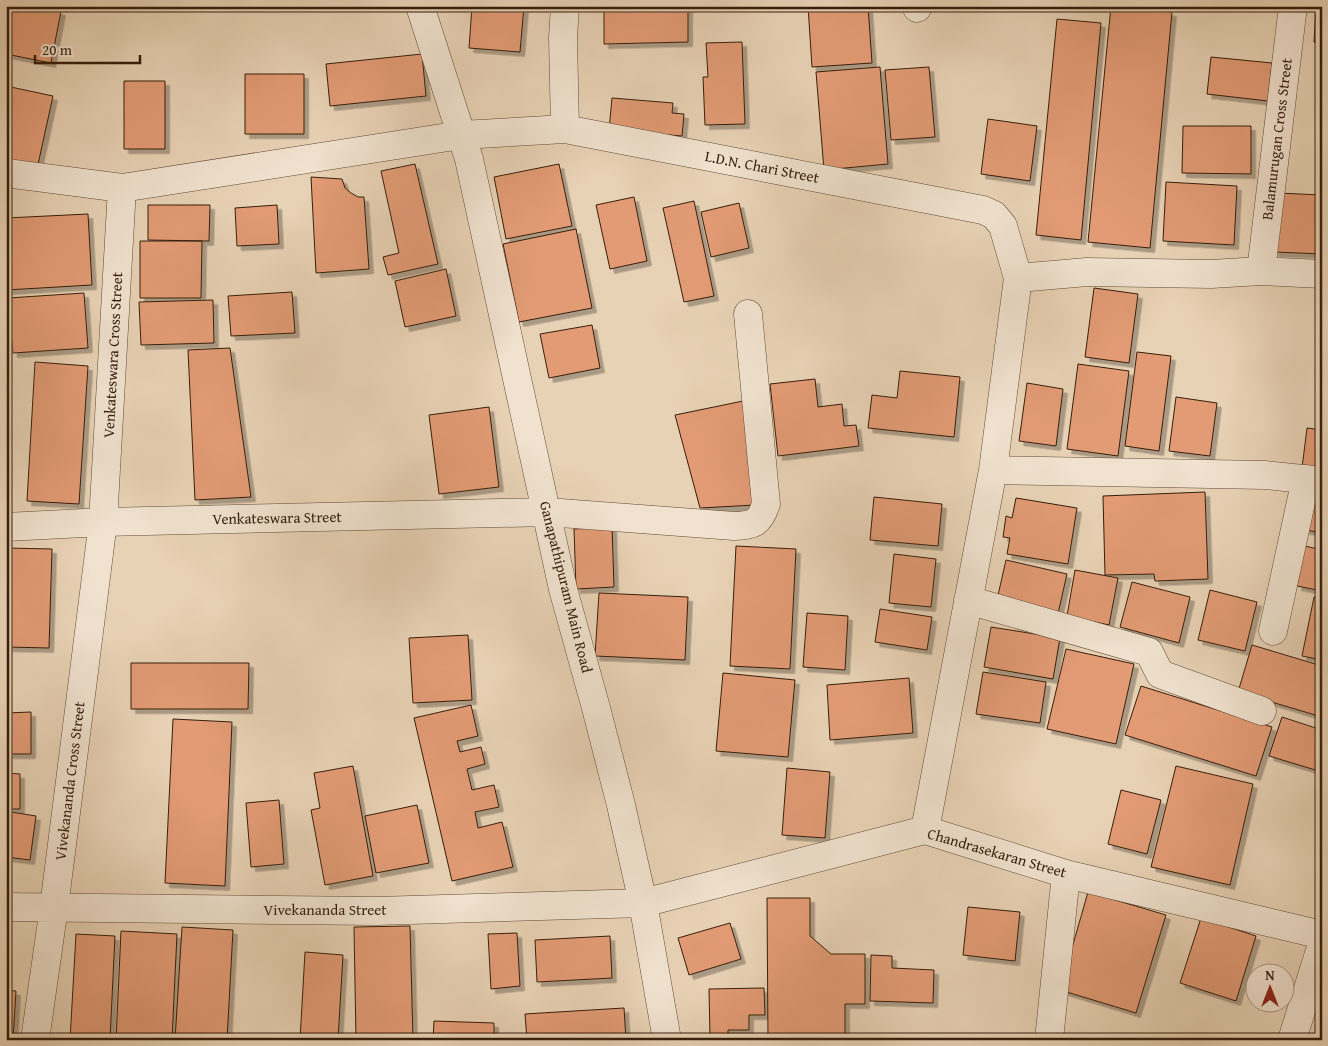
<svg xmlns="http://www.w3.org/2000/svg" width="1328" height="1046" viewBox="0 0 1328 1046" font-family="'Gentium Book Plus',serif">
<defs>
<filter id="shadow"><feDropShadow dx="4.5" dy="4.5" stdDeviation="0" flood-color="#0004"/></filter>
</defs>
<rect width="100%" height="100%" fill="#e8d2b5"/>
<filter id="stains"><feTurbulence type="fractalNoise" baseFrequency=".004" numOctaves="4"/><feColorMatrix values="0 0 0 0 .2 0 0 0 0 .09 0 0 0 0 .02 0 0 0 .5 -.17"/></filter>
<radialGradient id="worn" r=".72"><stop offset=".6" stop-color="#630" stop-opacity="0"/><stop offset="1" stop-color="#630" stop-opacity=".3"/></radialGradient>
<path fill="#e29b74" stroke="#361e0c" filter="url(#shadow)" d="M 6,6 L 35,6 L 61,11 L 51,63 L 6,54 Z
M 472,6 L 524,6 L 520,52 L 469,48 Z
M 604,6 L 688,6 L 688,42 L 604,44 Z
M 808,6 L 868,6 L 872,63 L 812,67 Z
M 1111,6 L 1172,12 L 1150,248 L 1088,242 Z
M 1316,8 L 1322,9 L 1322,42 L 1314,42 Z
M 1057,19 L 1101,23 L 1081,240 L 1036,235 Z
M 742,42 L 745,124 L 705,125 L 703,77 L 708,77 L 706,43 Z
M 422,54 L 426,96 L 330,106 L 326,64 Z
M 1211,57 L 1272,63 L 1268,101 L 1207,94 Z
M 880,67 L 888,164 L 824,170 L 816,72 Z
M 929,67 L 935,137 L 891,140 L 885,70 Z
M 245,74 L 304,74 L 304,134 L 245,134 Z
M 124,81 L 165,81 L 165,149 L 124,149 Z
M 6,86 L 53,96 L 37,169 L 6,162 Z
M 612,98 L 673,103 L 672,113 L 684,114 L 682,136 L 609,130 Z
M 988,119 L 1037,126 L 1030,181 L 981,174 Z
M 1183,126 L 1251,126 L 1251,174 L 1182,173 Z
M 415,164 L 438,264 L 388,275 L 383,257 L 399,253 L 381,171 Z
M 559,164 L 572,226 L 506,239 L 494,177 Z
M 311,177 L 342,179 L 345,188 L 351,193 L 358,197 L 364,197 L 369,269 L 316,273 Z
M 1166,182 L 1237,186 L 1234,245 L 1163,241 Z
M 1277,193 L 1322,195 L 1322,254 L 1274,252 Z
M 634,197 L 647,261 L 610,269 L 596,205 Z
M 694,201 L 714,296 L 684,302 L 663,208 Z
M 739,203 L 749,248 L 711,257 L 701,212 Z
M 148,205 L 210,205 L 209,241 L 148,240 Z
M 277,205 L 279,244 L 237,246 L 235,208 Z
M 88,214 L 92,285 L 6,290 L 6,218 Z
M 576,229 L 592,308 L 519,322 L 503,244 Z
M 140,241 L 202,241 L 201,298 L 140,298 Z
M 446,269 L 456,316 L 405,327 L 395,281 Z
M 1094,288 L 1138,294 L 1129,363 L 1085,357 Z
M 292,292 L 295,333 L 231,336 L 228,296 Z
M 84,293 L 88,348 L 13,353 L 8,298 Z
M 213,300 L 214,343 L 141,345 L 139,302 Z
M 592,325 L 600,368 L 549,378 L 540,334 Z
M 230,348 L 251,497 L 195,500 L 188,350 Z
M 1137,352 L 1171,356 L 1159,451 L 1125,446 Z
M 35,362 L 88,366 L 79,504 L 27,501 Z
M 1078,364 L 1129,371 L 1118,456 L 1067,449 Z
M 900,371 L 960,377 L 954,437 L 868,428 L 872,395 L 897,398 Z
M 815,379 L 818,407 L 842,404 L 844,426 L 856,425 L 859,446 L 778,456 L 770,384 Z
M 1027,383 L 1063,389 L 1056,446 L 1019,441 Z
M 1176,397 L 1217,403 L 1210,456 L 1169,451 Z
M 748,400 L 755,505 L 700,508 L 675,415 Z
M 489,407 L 499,487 L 439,494 L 429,415 Z
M 1307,428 L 1322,430 L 1322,471 L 1302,468 Z
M 1310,482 L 1322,485 L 1322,533 L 1301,529 Z
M 1205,492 L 1208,579 L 1155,581 L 1154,574 L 1105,575 L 1103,496 Z
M 874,497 L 942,504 L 938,546 L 870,540 Z
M 1016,498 L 1077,508 L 1068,564 L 1007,554 L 1010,538 L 1003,537 L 1006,516 L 1012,518 Z
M 612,527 L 614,587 L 576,589 L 574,529 Z
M 736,546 L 796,549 L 790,669 L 730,666 Z
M 1305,546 L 1322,550 L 1322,591 L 1297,586 Z
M 6,548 L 52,549 L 49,648 L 6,647 Z
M 894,554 L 936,559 L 931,607 L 889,603 Z
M 1006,560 L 1067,574 L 1057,618 L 996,604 Z
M 1075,570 L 1118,578 L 1109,625 L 1067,616 Z
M 1132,582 L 1190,597 L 1179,643 L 1120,627 Z
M 1210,590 L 1257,602 L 1245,651 L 1198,640 Z
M 599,593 L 688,597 L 685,660 L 595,656 Z
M 1314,597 L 1322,598 L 1322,660 L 1302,656 Z
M 880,609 L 932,617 L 927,650 L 875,642 Z
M 807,613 L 848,616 L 845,670 L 803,667 Z
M 991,627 L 1060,638 L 1053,679 L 984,667 Z
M 468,635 L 472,700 L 413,703 L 409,638 Z
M 1252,645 L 1322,666 L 1322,717 L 1238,692 Z
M 1066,649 L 1134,664 L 1116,744 L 1047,729 Z
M 131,663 L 249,663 L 248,709 L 131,709 Z
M 983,672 L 1046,682 L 1040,723 L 976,714 Z
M 723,673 L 795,680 L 788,757 L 716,751 Z
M 909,678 L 913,733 L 830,740 L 827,685 Z
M 1141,686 L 1272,727 L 1256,776 L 1125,735 Z
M 471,705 L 478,736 L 457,741 L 460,752 L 481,747 L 485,764 L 467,769 L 472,790 L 494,785 L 499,807 L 475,812 L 478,828 L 502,822 L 513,867 L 452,881 L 414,718 Z
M 31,712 L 31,754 L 6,754 L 6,713 Z
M 1282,717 L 1322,730 L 1322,772 L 1269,756 Z
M 173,719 L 232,722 L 225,886 L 165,883 Z
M 353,766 L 373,876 L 325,885 L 311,810 L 320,808 L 314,773 Z
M 1176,766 L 1253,784 L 1230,885 L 1151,867 Z
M 787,768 L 830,772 L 825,838 L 782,835 Z
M 6,773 L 20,774 L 20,809 L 6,809 Z
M 1121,790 L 1161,800 L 1147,854 L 1108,844 Z
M 279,800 L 284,864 L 251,867 L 246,803 Z
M 417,805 L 429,863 L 376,873 L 365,816 Z
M 11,812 L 36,816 L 30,860 L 6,857 L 6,843 Z
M 1088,892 L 1166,915 L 1136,1013 L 1060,990 Z
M 767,898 L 810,898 L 810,936 L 831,954 L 865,954 L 865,1004 L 845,1004 L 845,1040 L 768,1040 Z
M 968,907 L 1020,912 L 1015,961 L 963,955 Z
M 1201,918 L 1256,936 L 1236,1001 L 1180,983 Z
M 730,923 L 741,959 L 689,975 L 678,938 Z
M 410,926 L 413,1040 L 356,1040 L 354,927 Z
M 182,927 L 233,930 L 227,1040 L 175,1040 Z
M 121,931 L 177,934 L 172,1040 L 116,1040 Z
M 517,933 L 520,986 L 491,989 L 488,934 Z
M 76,934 L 115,936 L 110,1040 L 70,1040 Z
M 610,936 L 612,978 L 537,982 L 535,940 Z
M 305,952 L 343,955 L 338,1040 L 300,1040 Z
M 871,955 L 892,956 L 892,968 L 934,970 L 933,1003 L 870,1001 Z
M 764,988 L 765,1015 L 749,1015 L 749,1030 L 728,1030 L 728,1036 L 710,1037 L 709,989 Z
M 6,990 L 16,991 L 13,1040 L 6,1040 Z
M 624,1008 L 626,1040 L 527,1040 L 525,1014 Z
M 434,1021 L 494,1023 L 494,1040 L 433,1040 Z"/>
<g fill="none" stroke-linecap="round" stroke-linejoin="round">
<defs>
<path id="street" d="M 420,6 L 469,159 L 563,589 L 596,708 L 621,805 L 643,903 L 667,1040
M 565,6 L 563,38 L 565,129
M 917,8 L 918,6
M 6,173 L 122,188 L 461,135 L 565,129 L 983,210 L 994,215 L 1003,226 L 1018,278 L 993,470 L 925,830
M 1261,271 L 1293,6
M 1018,278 L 1087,272 L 1211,274 L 1261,271 L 1322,274
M 993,470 L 1265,475 L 1322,481
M 6,527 L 103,522 L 547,512 L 734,526 C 754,525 759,524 766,504 L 748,314
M 968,600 L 1149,652 L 1160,674 L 1262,711
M 1273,631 L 1306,479
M 6,907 L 377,911 L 643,903 L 925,830 L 1066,874 L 1322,935
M 35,1040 L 54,907 L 103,522 L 122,188
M 1049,1040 L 1066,874
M 1292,1040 L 1322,944"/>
</defs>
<use href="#street" stroke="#624b36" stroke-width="29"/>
<use href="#street" stroke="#f0e2cf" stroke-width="28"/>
</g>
<g text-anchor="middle" stroke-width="4" stroke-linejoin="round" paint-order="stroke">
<g font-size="15" fill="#361e0c" stroke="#f0e2cf">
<text transform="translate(1277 139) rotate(-83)" y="5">Balamurugan Cross Street</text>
<text transform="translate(762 167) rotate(11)" y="5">L.D.N. Chari Street</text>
<text transform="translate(113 355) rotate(-87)" y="5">Venkateswara Cross Street</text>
<text transform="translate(277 518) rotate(-1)" y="5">Venkateswara Street</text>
<text transform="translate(566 587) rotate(76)" y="5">Ganapathipuram Main Road</text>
<text transform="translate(70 781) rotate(-83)" y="5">Vivekananda Cross Street</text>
<text transform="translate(997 853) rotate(16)" y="5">Chandrasekaran Street</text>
<text x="325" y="915">Vivekananda Street</text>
</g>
</g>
<rect width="1328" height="1046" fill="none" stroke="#e8d2b5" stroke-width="25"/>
<rect x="8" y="8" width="1313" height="1031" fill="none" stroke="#361e0c" stroke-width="2.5"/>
<rect x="12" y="12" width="1303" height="1021" fill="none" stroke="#361e0c"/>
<g transform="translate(1270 988)"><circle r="24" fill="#f0e2cf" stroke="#a69481"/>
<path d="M0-4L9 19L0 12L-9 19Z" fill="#8f2418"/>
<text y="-8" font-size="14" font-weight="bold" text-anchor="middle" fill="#361e0c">N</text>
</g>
<path d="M35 55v8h105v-8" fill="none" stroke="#361e0c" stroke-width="2.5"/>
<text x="42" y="55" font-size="15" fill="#361e0c" stroke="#f0e2cf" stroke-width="4" paint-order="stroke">20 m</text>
<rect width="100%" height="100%" filter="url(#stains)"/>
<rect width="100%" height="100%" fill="url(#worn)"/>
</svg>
